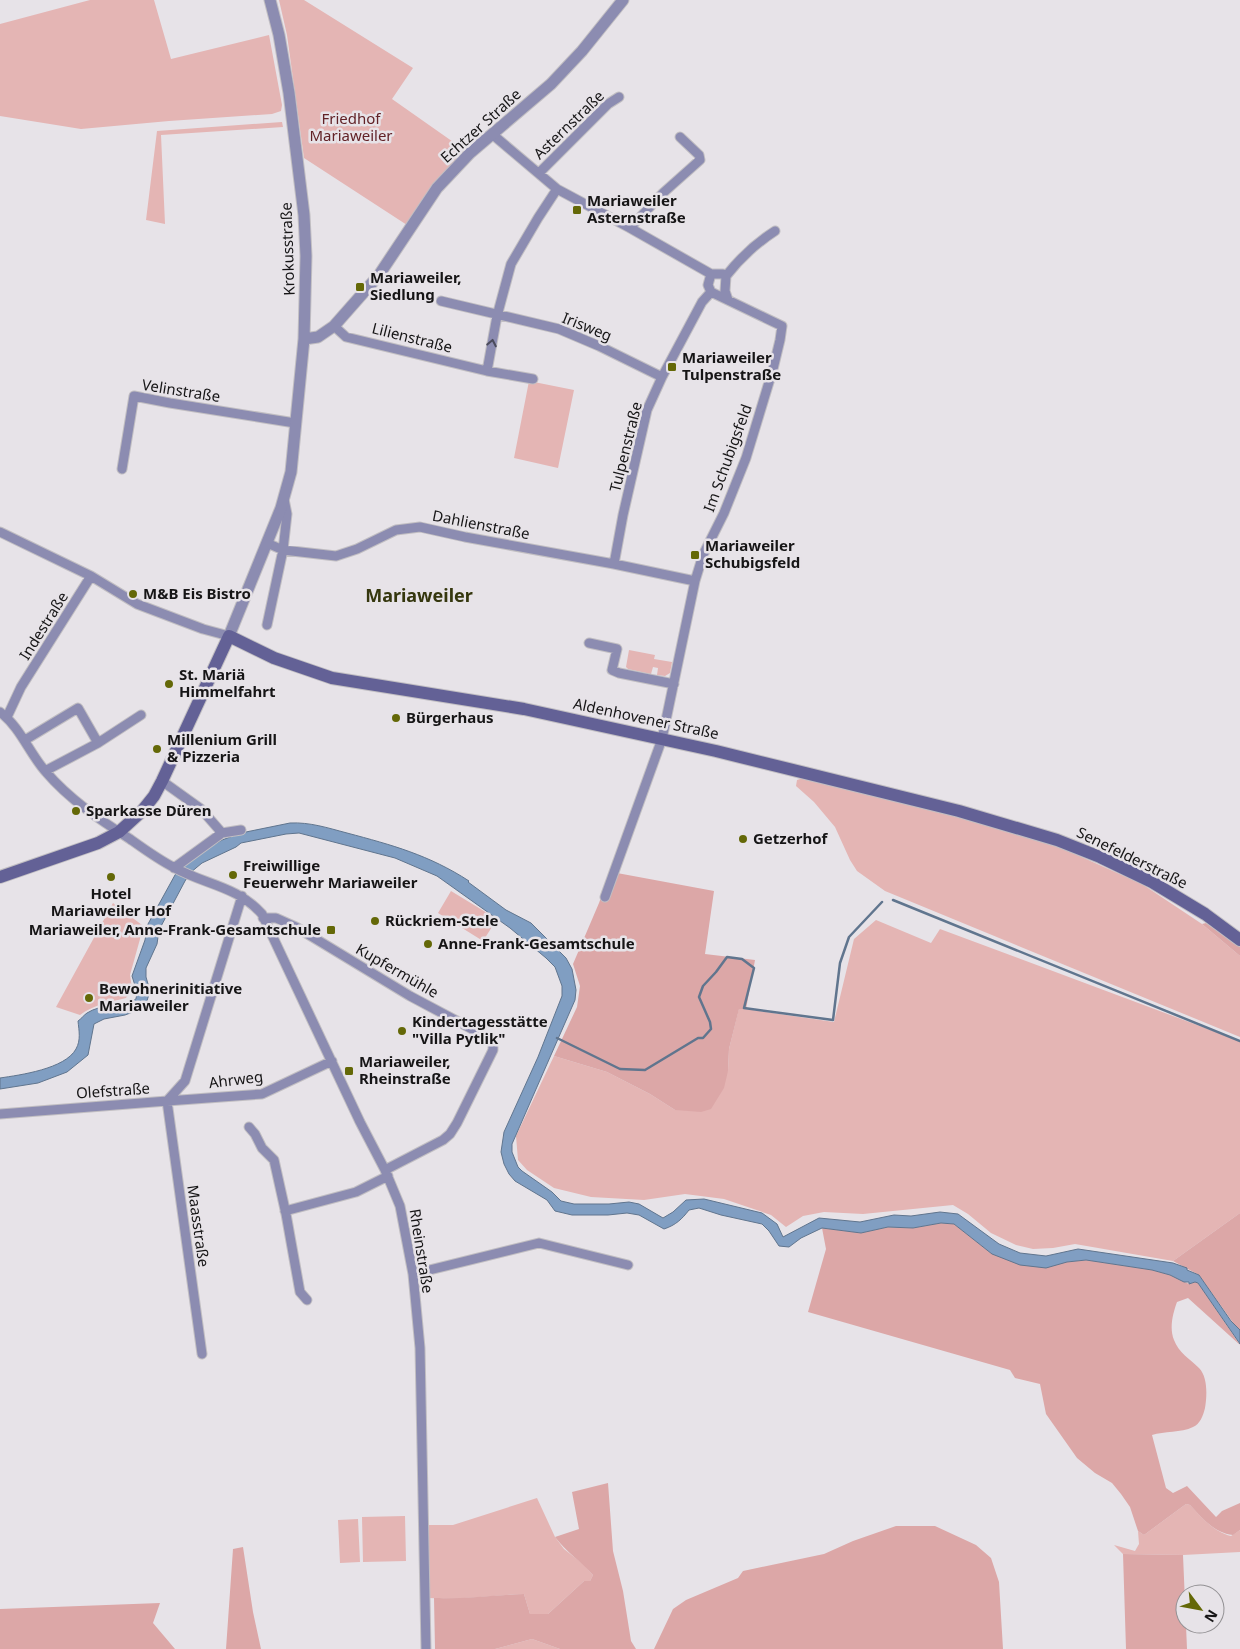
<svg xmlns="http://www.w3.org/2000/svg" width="1240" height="1649" viewBox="0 0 1240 1649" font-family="'Noto Sans',sans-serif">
<rect width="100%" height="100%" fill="#e7e3e8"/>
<path fill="#e4b5b4" d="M 90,0 L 154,0 L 171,59 L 269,35 L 282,105 L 281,111 L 272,114 L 169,121 L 81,129 L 0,116 L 0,24 Z
M 279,0 L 304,0 L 413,68 L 392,99 L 466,151 L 407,225 L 304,158 L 287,35 Z
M 282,122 L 283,127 L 161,135 L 165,224 L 146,220 L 157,131 Z
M 529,381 L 574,390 L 558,468 L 514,458 Z
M 629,650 L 655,655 L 654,659 L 672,662 L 670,673 L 665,676 L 657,675 L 658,668 L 653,667 L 651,674 L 628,669 L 626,667 Z
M 803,778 L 963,818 L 1048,842 L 1142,884 L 1202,924 L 1240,956 L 1240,1037 L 885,891 L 857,871 L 850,860 L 835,827 L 814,802 L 796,786 L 797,780 Z
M 451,891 L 497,919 L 483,941 L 438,913 Z
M 113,903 L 142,925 L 140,939 L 130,975 L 132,988 L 126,998 C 110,1002 93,1005 80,1015 L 56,1007 Z
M 876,920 L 931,943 L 940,929 L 1240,1041 L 1240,1213 L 1173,1261 L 1075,1244 L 1053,1248 L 1033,1249 L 1016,1245 L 991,1233 L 968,1214 L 953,1205 L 863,1214 L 824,1212 L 803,1216 L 786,1227 L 771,1215 L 724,1199 L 685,1194 L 644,1200 L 591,1197 L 554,1188 L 527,1170 L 518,1160 L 516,1136 L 554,1056 L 607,1072 L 650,1094 L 675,1110 L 728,1071 L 729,1049 L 739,1008 L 834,1022 L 854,939 Z
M 537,1498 L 555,1537 L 564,1549 L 583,1564 L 593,1575 L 590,1581 L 584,1581 L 548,1614 L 530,1614 L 524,1594 C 492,1595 460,1600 428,1598 L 428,1525 L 453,1525 Z
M 1186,1504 L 1190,1505 C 1202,1518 1214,1532 1231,1536 L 1240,1530 L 1240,1552 L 1183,1555 L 1123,1554 L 1114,1545 L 1135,1551 L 1139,1544 L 1138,1531 L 1144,1535 Z
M 405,1516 L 406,1561 L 363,1562 L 362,1517 Z
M 358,1519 L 360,1562 L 340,1563 L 338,1520 Z
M 532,1639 L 560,1649 L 495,1649 Z"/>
<path fill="#dca7a7" d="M 610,873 L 617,873 L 714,891 L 705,954 L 755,960 L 746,1009 L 739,1009 L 729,1049 L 728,1071 L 724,1088 L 711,1109 L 701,1112 L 675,1110 L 650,1094 L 607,1072 L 554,1056 L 577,1007 L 580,986 L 573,964 L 599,903 Z
M 1206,923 L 1240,947 L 1240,956 L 1202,924 Z
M 1240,1213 L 1240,1330 L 1239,1331 L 1199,1275 L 1173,1261 Z
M 941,1223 L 954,1224 L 992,1254 L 1067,1262 L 1086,1260 L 1152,1270 L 1170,1275 L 1189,1284 L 1195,1282 L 1198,1283 L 1240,1345 L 1188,1298 L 1177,1302 C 1173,1313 1169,1328 1174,1340 C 1179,1353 1189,1358 1199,1368 C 1208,1377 1207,1396 1205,1408 C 1203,1416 1200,1424 1193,1427 C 1181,1433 1164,1431 1152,1435 L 1166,1488 L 1173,1493 L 1187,1486 L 1216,1517 L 1222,1511 L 1240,1503 L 1240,1530 L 1233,1535 C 1214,1533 1202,1518 1190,1505 L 1186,1504 L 1144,1535 L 1138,1531 L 1130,1507 L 1121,1494 L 1112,1483 L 1095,1473 L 1077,1458 L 1046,1414 L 1040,1384 L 1015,1378 L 1010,1370 L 808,1312 L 826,1249 L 822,1228 L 861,1233 L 888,1227 L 913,1228 Z
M 608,1483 L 613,1551 L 623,1591 L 631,1641 L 636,1649 L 560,1649 L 532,1639 L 495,1649 L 435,1649 L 434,1598 C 464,1599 494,1595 524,1594 L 530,1614 L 548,1614 L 584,1581 L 590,1581 L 593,1575 C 581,1561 566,1552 555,1537 L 579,1529 L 572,1492 Z
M 896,1526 L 935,1526 L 976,1545 L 991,1558 L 999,1582 L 1003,1649 L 654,1649 L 673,1609 L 686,1600 L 738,1578 L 743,1571 L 824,1554 L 853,1541 Z
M 243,1547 L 253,1612 L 261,1649 L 226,1649 L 233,1549 Z
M 1123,1554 L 1183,1555 L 1187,1649 L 1126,1649 Z
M 160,1603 L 153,1623 L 175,1649 L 0,1649 L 0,1609 Z"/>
<path fill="#809ec2" stroke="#60758e" d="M 290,823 C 310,822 328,828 347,833 C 392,845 429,855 469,881 L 468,882 L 506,910 L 531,923 L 566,958 L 572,969 L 576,990 L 575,1000 L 512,1144 L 512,1152 L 518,1167 L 522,1171 L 552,1192 L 561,1201 L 574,1204 L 609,1204 L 629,1202 L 639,1204 L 663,1218 L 673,1212 L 686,1200 L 704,1199 L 762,1213 L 777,1224 L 783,1237 L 819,1218 L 860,1222 L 894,1215 L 911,1216 L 940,1212 L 958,1214 L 999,1244 L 1020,1253 L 1046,1256 L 1078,1249 L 1173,1263 L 1187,1268 L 1187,1270 L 1199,1275 L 1231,1321 L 1240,1330 L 1240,1344 L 1198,1283 L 1195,1282 L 1189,1284 L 1189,1282 L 1184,1282 L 1170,1275 L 1152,1270 L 1086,1260 L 1067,1262 L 1046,1268 L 1020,1265 L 992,1254 L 954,1224 L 941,1223 L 913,1228 L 888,1227 L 861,1233 L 822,1228 L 801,1238 L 789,1247 L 779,1246 L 769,1231 L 762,1224 L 721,1215 L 699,1208 L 689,1210 C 682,1219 676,1225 664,1229 L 639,1215 L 627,1213 L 608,1215 L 572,1215 L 555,1211 L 547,1200 L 515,1181 L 509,1174 L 504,1164 L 501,1152 L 504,1132 L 538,1057 L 562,996 L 562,986 L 555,967 L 546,958 L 510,928 L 437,876 L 395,858 L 299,833 L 286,834 L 241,843 L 236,847 L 202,863 L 190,873 L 185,881 L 159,930 L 157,944 L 146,968 L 146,977 L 150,991 L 146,1004 L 141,1009 L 125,1015 L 104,1019 L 94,1024 L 88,1055 L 67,1072 L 38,1083 L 0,1089 L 0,1078 C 20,1075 65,1069 76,1049 C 81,1040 79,1031 78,1021 C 81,1019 84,1015 87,1013 C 101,1004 121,1006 136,999 L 137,992 L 132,976 L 145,940 L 148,924 L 175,875 L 184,862 L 222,840 L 241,833 Z"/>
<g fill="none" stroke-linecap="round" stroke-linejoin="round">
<path stroke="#60758e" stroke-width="2.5" d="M 893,900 L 1240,1041
M 557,1038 L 620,1069 L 645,1070 L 698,1038 L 703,1038 L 711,1029 L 710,1022 L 699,997 L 703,986 L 716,972 L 727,957 L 742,959 L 754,968 L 744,1008 L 833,1020 L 840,963 L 849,937 L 882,902"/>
<defs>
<path id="minor" d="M 492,134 L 557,189 L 630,228 L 711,274 L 708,285 L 711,292 L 782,326 L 780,340 L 773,369 L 746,458 L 724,513 L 703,555 L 695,581 L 662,739 L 605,897
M 539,173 L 608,104 L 619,97
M 630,228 L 663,193 L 700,160 L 699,155 L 680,137
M 711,274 L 723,274 L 726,276 L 725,291 L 728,300
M 726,276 C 740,258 755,244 775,231
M 441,301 L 559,329 L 599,346 L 662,377
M 334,326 L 346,337 L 487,371 L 533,379
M 487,371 L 497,316 L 511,264 L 538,218 L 557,189
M 122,469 L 134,396 L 170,403 L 295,423
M 0,532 L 91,576 L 137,604 L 203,629 L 229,636
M 267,543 L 283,550 L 336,556 L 357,549 L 396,530 L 420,527 L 465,537 L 614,564 L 695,581
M 614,564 L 623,515 L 647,410 L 662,377 L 702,302 L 711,292
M 267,625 L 283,550 L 287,514 L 284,499
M 589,643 L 617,649 L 612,670 L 619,673 L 674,684
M 0,712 C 21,728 29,753 46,772 C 69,799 100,820 130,839 C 144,849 159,860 175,868 C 206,885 237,886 262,914 L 360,1122 L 385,1170 L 400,1206 L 413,1274 L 420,1348 L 426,1649
M 7,717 L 21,687 L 91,576
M 25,740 L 78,708 L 98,743
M 45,771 L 98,743 L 141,715
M 162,781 L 201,809 L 222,833
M 174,868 L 222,833 L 241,830
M 263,918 L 276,918 L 296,927 L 410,996 L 472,1029 L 489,1039 L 493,1043 L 493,1050 L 457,1123 L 450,1134 L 443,1140 L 385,1170
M 0,1114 L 167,1101 L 185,1081 L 242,896
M 249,1127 L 255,1134 L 262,1148 L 274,1160 L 286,1214 L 300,1292 L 307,1300
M 285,1211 L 356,1192 L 388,1176
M 413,1274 L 539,1243 L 628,1265
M 202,1354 L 167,1101 L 262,1094 L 332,1061"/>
<path id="tertiary" d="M 304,339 L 318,337 L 334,326 L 379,275 L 437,188 L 470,153 L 551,84 L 582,51 L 623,0
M 229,636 L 281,508 L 291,472 L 304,339 L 306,256 L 304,215 L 289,93 L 279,35 L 270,0"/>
<path id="secondary" d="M 0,877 L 98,843 L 119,832 L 142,811 L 154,796 L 162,781 L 229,636 L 274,658 L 332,678 L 524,709 L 716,751 L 959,811 L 1057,840 L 1100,857 L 1152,882 L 1205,914 L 1240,940"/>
</defs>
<use href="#minor" stroke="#c1bec2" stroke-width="11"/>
<use href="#tertiary" stroke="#c1bec2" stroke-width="13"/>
<use href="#secondary" stroke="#c1bec2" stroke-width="14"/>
<use href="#minor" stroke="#8c8cb1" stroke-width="9"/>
<use href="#tertiary" stroke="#8c8cb1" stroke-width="11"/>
<use href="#secondary" stroke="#636196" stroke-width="12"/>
</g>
<defs><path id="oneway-chevron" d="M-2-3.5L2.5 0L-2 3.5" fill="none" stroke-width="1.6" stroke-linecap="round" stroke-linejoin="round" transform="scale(1.25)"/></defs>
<use stroke="#4b4b5c" href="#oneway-chevron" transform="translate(492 343) rotate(-79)"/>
<g fill="#646807" stroke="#e7e3e8" stroke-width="2">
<rect x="572" y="205" width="10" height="10" rx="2.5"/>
<rect x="355" y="282" width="10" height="10" rx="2.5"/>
<rect x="667" y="362" width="10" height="10" rx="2.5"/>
<rect x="690" y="550" width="10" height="10" rx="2.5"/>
<circle cx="133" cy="594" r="5"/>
<circle cx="169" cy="684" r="5"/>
<circle cx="396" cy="718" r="5"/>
<circle cx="157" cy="749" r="5"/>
<circle cx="76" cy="811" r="5"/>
<circle cx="743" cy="839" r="5"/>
<circle cx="233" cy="875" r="5"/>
<circle cx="111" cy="877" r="5"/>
<circle cx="375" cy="921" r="5"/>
<rect x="326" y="925" width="10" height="10" rx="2.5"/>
<circle cx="428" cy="944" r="5"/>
<circle cx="89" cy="998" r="5"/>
<circle cx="402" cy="1031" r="5"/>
<rect x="344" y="1066" width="10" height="10" rx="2.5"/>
</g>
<g text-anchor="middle" stroke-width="5" stroke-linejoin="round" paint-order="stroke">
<g font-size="15" fill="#622227" stroke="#e7e3e8">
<text x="351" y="124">Friedhof<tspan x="351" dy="17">Mariaweiler</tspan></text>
</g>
<g font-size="15" fill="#161516" stroke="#e7e3e8">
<text transform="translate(569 125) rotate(-44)" y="5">Asternstraße</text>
<text transform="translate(481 126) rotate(-42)" y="5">Echtzer Straße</text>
<text transform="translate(288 249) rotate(-92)" y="5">Krokusstraße</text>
<text transform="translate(587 327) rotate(22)" y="5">Irisweg</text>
<text transform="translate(412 338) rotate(14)" y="5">Lilienstraße</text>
<text transform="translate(181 391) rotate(9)" y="5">Velinstraße</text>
<text transform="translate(626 447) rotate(-76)" y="5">Tulpenstraße</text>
<text transform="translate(728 458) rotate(-70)" y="5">Im Schubigsfeld</text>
<text transform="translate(481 525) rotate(11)" y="5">Dahlienstraße</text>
<text transform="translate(44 626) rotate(-58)" y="5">Indestraße</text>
<text transform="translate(646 719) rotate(12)" y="5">Aldenhovener Straße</text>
<text transform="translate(1132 858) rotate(26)" y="5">Senefelderstraße</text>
<text transform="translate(397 971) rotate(30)" y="5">Kupfermühle</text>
<text transform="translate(236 1080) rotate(-7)" y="5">Ahrweg</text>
<text transform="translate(113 1091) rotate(-4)" y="5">Olefstraße</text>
<text transform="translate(198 1226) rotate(82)" y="5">Maasstraße</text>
<text transform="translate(421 1251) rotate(81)" y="5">Rheinstraße</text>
</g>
<g font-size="15" font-weight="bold" fill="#161516" stroke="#e7e3e8" text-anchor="start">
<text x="587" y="206">Mariaweiler<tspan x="587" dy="17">Asternstraße</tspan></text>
<text x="370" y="283">Mariaweiler,<tspan x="370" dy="17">Siedlung</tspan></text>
<text x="682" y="363">Mariaweiler<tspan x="682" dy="17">Tulpenstraße</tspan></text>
<text x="705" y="551">Mariaweiler<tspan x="705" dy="17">Schubigsfeld</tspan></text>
<text x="143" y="599">M&amp;B Eis Bistro</text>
<text x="179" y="680">St. Mariä<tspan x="179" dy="17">Himmelfahrt</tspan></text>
<text x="406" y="723">Bürgerhaus</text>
<text x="167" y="745">Millenium Grill<tspan x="167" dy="17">&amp; Pizzeria</tspan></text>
<text x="86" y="816">Sparkasse Düren</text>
<text x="753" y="844">Getzerhof</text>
<text x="243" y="871">Freiwillige<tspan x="243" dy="17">Feuerwehr Mariaweiler</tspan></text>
<text x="111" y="899" text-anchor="middle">Hotel<tspan x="111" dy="17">Mariaweiler Hof</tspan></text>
<text x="385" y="926">Rückriem-Stele</text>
<text x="321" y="935" text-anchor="end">Mariaweiler, Anne-Frank-Gesamtschule</text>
<text x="438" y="949">Anne-Frank-Gesamtschule</text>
<text x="99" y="994">Bewohnerinitiative<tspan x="99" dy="17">Mariaweiler</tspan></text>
<text x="412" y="1027">Kindertagesstätte<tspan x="412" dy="17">"Villa Pytlik"</tspan></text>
<text x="359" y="1067">Mariaweiler,<tspan x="359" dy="17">Rheinstraße</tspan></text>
</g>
<g font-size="18" font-weight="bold" fill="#35370e" stroke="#e7e3e8">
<text x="419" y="602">Mariaweiler</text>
</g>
</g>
<g transform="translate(1200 1609) rotate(122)"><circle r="24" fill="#e7e3e8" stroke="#939194"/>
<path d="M0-4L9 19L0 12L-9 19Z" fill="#646807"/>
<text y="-8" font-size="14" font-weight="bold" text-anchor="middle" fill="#161516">N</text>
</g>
</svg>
